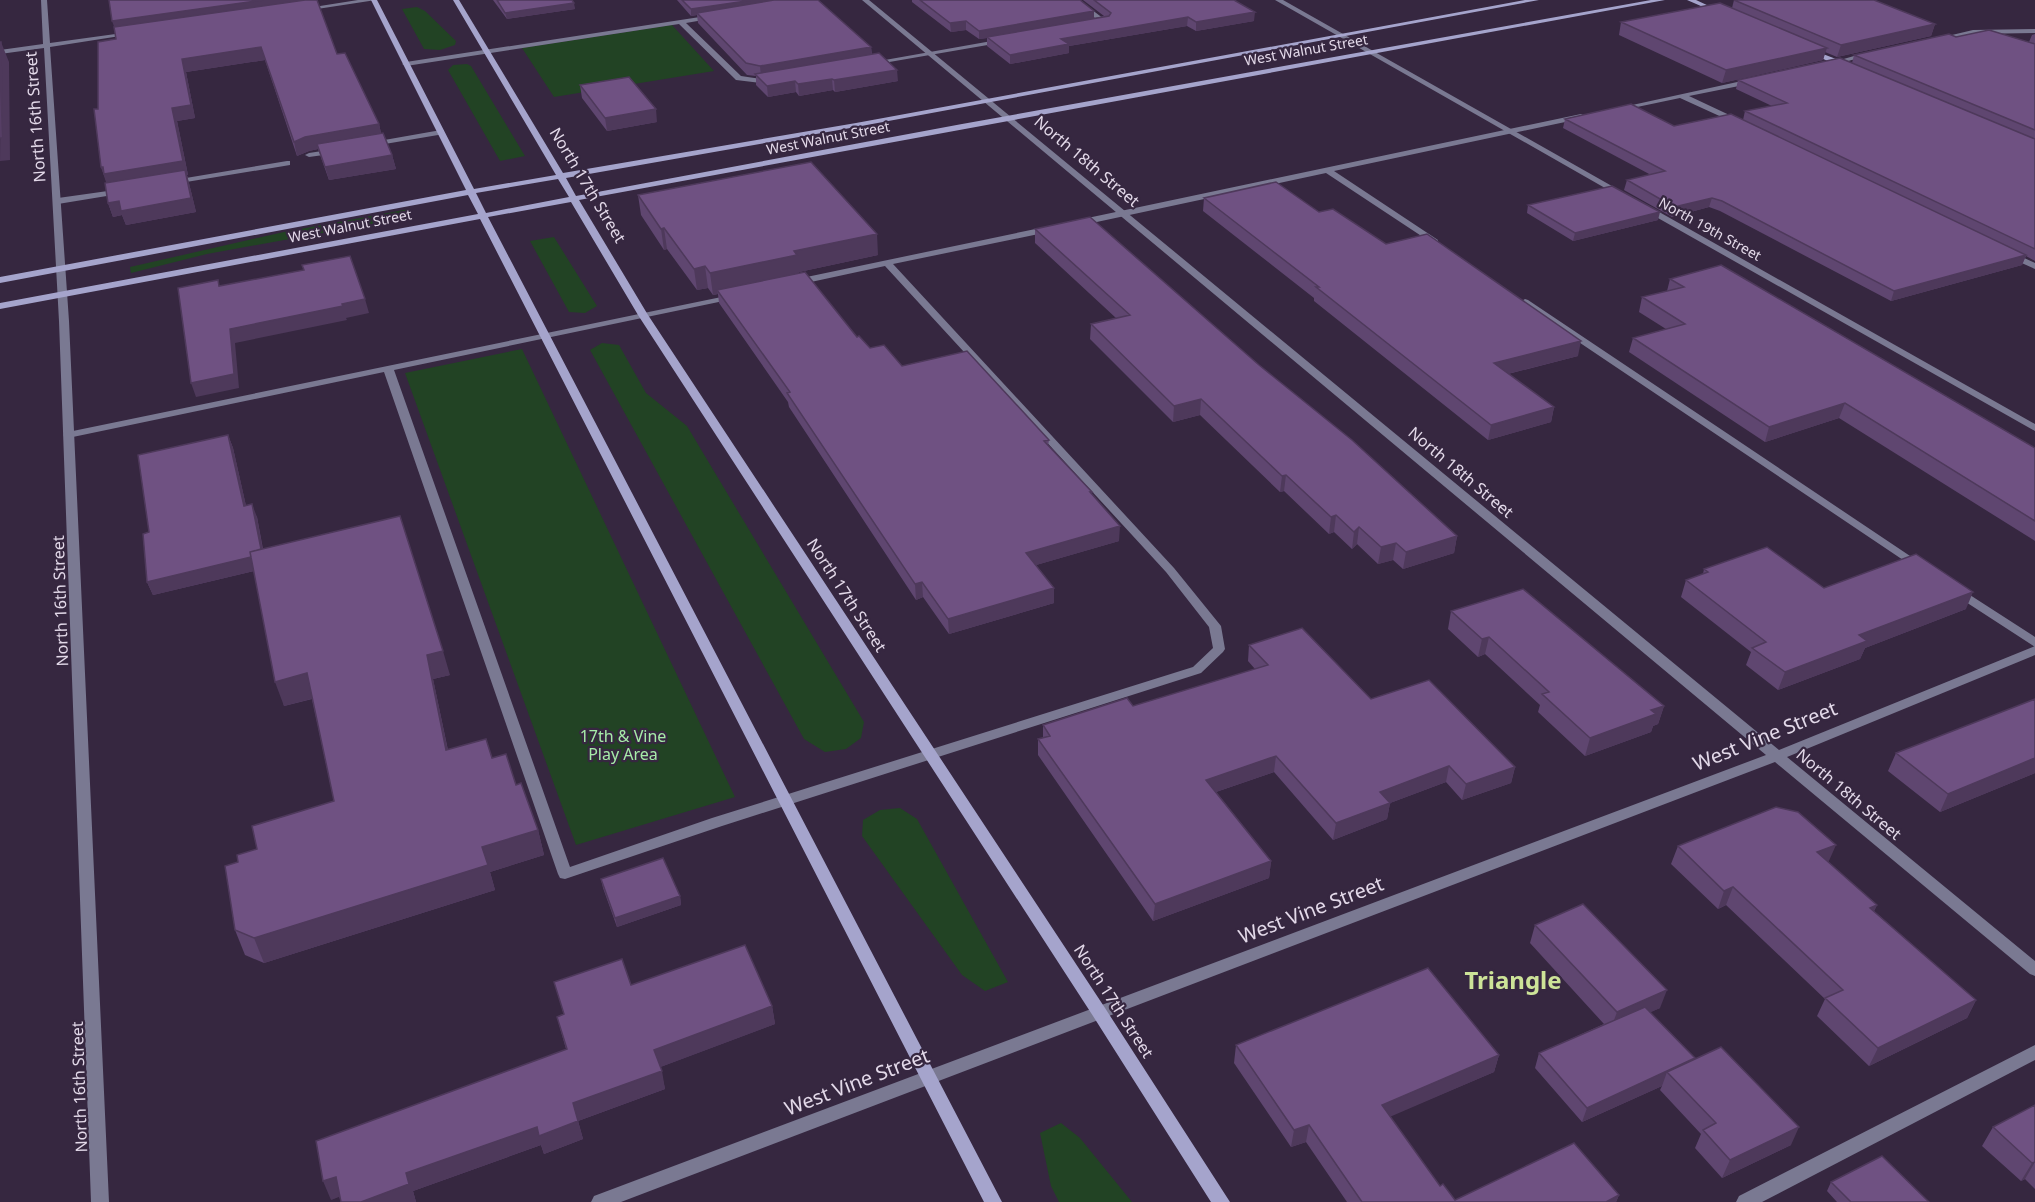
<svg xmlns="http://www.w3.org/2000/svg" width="2035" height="1202" viewBox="0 0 2035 1202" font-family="'Noto Sans',sans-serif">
<rect width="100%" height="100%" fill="#362740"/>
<path fill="#224324" d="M 417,7 L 425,11 L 456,41 L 455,45 L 440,50 L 424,49 L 402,9 Z
M 672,25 L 714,71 L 554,97 L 522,48 Z
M 467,64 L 471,66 L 525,156 L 500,161 L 448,70 L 453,65 Z
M 409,209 L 411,217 L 207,254 L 131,273 L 130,267 L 284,232 Z
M 554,237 L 597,306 L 585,313 L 569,312 L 530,241 Z
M 602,343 L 619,345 L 646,393 L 687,426 L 864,722 L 861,738 L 846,749 L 825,752 L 804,739 L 590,350 Z
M 522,349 L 735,797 L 576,845 L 405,373 Z
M 900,808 L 917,819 L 1008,982 L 985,991 L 962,975 L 862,836 L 863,820 L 880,810 Z
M 1061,1123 L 1080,1138 L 1132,1202 L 1059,1202 L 1051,1186 L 1040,1133 Z"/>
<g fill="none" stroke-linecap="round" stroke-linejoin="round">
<path fill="#7a7992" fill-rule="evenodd" d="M 1072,0 L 1079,0 L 1108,22 L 1095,26 L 1095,24 L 1100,22 Z
M 713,15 L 716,17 L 715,18 L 686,23 L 741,76 L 761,79 L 772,77 L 776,79 L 775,81 L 761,83 L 736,80 L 679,24 L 406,66 L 402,64 L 406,62 Z
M 2035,29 L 2035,33 L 1973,34 L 1938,41 L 1935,39 L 1973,30 Z
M 1003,39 L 1005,40 L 1005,42 L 872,65 L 868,63 Z
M 1868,52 L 1870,53 L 1870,55 L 1830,66 L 1826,64 Z
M 1751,79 L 1755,81 L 1754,83 L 1689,96 L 1740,120 L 1740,124 L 1737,124 L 1680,98 L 1618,111 L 1614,109 Z
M 1581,114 L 1585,116 L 1584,118 L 1334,171 L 1438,240 L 1438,244 L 1435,245 L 1326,173 L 1078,226 L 1074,223 L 1078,220 Z
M 441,130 L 444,130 L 444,134 L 373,146 L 369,144 L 373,142 Z
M 335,149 L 339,151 L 338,153 L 309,157 L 305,155 L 309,153 Z
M 287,161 L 290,161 L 290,165 L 174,184 L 170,182 L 174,180 Z
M 122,189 L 125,189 L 125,193 L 58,204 L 54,201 L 58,198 Z
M 1050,226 L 1054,229 L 1053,231 L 893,264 L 1174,568 L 1221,626 L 1225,649 L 1223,652 L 1201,673 L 722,826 L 565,879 L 560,878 L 558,874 L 384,372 L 68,438 L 63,435 L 68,432 L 736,294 L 736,298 L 733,299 L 394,370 L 570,867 L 712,818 L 1193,667 L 1213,648 L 1209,627 L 1166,572 L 885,266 L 797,285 L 792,282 L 797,279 Z
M 2009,251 L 2035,263 L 2035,269 L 2006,256 L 2006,252 Z
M 1525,299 L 1528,300 L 1925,566 L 1919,570 L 1915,568 L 1522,304 L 1520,302 Z
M 1956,586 L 2035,637 L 2035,647 L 1952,593 L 1950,590 Z
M 2035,1045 L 2035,1060 L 1762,1202 L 1736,1202 L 1739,1196 Z"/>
<path fill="#7a7992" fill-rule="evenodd" d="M 41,0 L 47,0 L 50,43 L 130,32 L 133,34 L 50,47 L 69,321 L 109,1202 L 91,1202 L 59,321 L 44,48 L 0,54 L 0,50 L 43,44 Z
M 358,0 L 376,0 L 304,11 L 301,9 Z
M 862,0 L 869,0 L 1779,750 L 2035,646 L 2035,655 L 1787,757 L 2035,961 L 2035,976 L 2030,974 L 1775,762 L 621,1202 L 591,1202 L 594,1196 L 1766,755 Z
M 1275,0 L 1283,0 L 1626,194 L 1619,196 Z
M 1645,204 L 2035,424 L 2035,431 L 1642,209 L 1642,205 Z"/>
<path fill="#a5a4cc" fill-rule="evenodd" d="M 371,0 L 377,0 L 474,189 L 556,175 L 453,0 L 459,0 L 563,173 L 856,123 L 1525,0 L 1539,0 L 856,127 L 566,178 L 576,196 L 962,124 L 1651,0 L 1665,0 L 579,200 L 648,315 L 1105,1008 L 1230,1202 L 1211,1202 L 1093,1016 L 638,315 L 571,202 L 488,217 L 1002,1202 L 984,1202 L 480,219 L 0,309 L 0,303 L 478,214 L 468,195 L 0,283 L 0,277 L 466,190 ZM 558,179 L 569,197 L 486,213 L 476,193 Z
M 1687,0 L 1696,0 L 1722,12 L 1717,13 Z
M 1810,49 L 1849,64 L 1850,66 L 1843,68 L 1808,52 L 1807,51 Z"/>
</g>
<path fill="#5f4670" d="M 493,0 L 572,0 L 575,9 L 507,19 Z
M 677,0 L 818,0 L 871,47 L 872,55 L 898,81 L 835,92 L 833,90 L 799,96 L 796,92 L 768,97 L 756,85 L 756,76 L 747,75 L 698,23 L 697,15 L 691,16 Z
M 912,0 L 1080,0 L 1094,11 L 1094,18 L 1104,16 L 1083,0 L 1234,0 L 1254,21 L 1196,31 L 1187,26 L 1069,46 L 1069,53 L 1010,64 L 987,46 L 987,38 L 979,39 L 966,30 L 951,32 L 912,2 Z
M 1734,0 L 1935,24 L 1931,36 L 1837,57 L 1825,52 L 1823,60 L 1722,83 L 1619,35 L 1621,22 L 1732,8 Z
M 2035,34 L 2035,261 L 2026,256 L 2022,265 L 1891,301 L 1720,211 L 1709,207 L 1672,217 L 1624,190 L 1627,180 L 1651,175 L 1563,128 L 1565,119 L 1674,126 L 1743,120 L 1745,111 L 1772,106 L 1736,89 L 1738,80 L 1852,63 L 1854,55 L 1956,37 L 2029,42 L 2032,35 Z
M 98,42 L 337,54 L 379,124 L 381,133 L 392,155 L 396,169 L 329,180 L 318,149 L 309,151 L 297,156 L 265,60 L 186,72 L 195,118 L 177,121 L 188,175 L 187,175 L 196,212 L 126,225 L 122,215 L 113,217 L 108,203 L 107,183 L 101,167 Z
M 580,85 L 657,122 L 607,131 L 582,98 Z
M 638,195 L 878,255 L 799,272 L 799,273 L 857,337 L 870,348 L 902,366 L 1049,440 L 1048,446 L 1092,492 L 1092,495 L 1119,541 L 1036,565 L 1054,588 L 1054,603 L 949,634 L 923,597 L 916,600 L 789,407 L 788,402 L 719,303 L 718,294 L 713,295 L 708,288 L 697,290 L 667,249 L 664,250 L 641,215 Z
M 1204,198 L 1319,212 L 1386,244 L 1578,356 L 1508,374 L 1554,407 L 1551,422 L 1488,440 L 1314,301 L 1314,298 L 1203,211 Z
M 1528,205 L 1658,220 L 1573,241 L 1527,213 Z
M 1035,229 L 1259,365 L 1457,536 L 1454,553 L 1403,569 L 1393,560 L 1378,564 L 1357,544 L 1352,549 L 1334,532 L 1329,534 L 1284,491 L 1280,492 L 1200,415 L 1173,422 L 1090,339 L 1091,324 L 1116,318 L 1035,243 Z
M 1670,279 L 2035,448 L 2035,541 L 1839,418 L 1765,442 L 1629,352 L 1633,338 L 1666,329 L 1639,312 L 1642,297 L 1667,291 Z
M 228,435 L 233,448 L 246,506 L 257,517 L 263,549 L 450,675 L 433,679 L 448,750 L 492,758 L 516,785 L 538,830 L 544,855 L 490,872 L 495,890 L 264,963 L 245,955 L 235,930 L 238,862 L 257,849 L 334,801 L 312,699 L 284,706 L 254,571 L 153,595 L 147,582 L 149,532 Z
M 1704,569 L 1966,609 L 1865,648 L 1860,659 L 1778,690 L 1746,665 L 1751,652 L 1681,597 L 1686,580 L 1703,574 Z
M 1451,611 L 1664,706 L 1658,724 L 1653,726 L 1651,732 L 1585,756 L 1538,712 L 1540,705 L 1485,654 L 1478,657 L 1448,629 Z
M 1249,645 L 1371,699 L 1515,767 L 1511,783 L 1462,800 L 1446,782 L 1390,803 L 1387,819 L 1333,840 L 1274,772 L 1216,792 L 1271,861 L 1269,878 L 1153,921 L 1038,755 L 1038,739 L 1043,738 L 1043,725 L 1133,706 L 1255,669 L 1248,661 Z
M 2035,699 L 2035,773 L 1940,812 L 1888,771 L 1896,753 Z
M 1678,846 L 1828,862 L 1877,905 L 1874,911 L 1976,1000 L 1967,1018 L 1869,1066 L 1817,1016 L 1825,999 L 1726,905 L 1718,909 L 1671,864 Z
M 601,879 L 680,896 L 681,905 L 617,927 L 603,888 Z
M 1535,925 L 1660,1008 L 1650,1012 L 1695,1058 L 1791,1145 L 1722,1178 L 1695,1148 L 1701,1134 L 1660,1090 L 1662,1086 L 1582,1122 L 1535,1068 L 1539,1053 L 1604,1024 L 1530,943 Z
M 554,982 L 631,985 L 772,1006 L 775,1024 L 660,1067 L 665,1089 L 578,1121 L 583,1139 L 544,1154 L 541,1145 L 413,1191 L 416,1202 L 341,1202 L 339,1196 L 331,1200 L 566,1049 L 557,1017 L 564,1015 Z
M 1236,1045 L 1499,1055 L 1494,1072 L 1390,1116 L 1440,1186 L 1455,1200 L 1619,1195 L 1616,1202 L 1347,1202 L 1306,1142 L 1291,1147 L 1234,1063 Z
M 2035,1105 L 2035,1189 L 2025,1179 L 2021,1181 L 1982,1146 L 1993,1127 Z
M 1831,1182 L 1929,1202 L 1837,1202 L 1827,1191 Z"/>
<path fill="#4e395b" d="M 263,0 L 316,0 L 116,32 L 112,21 Z
M 753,0 L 793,0 L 697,13 L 697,15 L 691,16 L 691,9 Z
M 574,3 L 575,9 L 507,19 L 505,13 Z
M 1094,11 L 1094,20 L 987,37 L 987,38 L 979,39 L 979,31 Z
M 1255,12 L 1254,21 L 1196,31 L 1196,22 Z
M 1188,17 L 1187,26 L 1069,46 L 1069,53 L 1010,64 L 1010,55 L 1061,39 Z
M 966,21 L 966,30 L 951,32 L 950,23 Z
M 1935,24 L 1931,36 L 1837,57 L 1841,45 Z
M 1,42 L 9,62 L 10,160 L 0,161 Z
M 261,47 L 265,60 L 186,72 L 195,118 L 177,121 L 188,175 L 187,175 L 196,212 L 126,225 L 122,215 L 113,217 L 108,203 L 119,201 L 191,198 L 108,188 L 101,167 L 172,108 L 182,59 Z
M 871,47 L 872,58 L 761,77 L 760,66 Z
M 1827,48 L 1823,60 L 1722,83 L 1726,70 Z
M 897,70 L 898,81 L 835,92 L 834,80 Z
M 832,79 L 833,90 L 799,96 L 798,84 Z
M 795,81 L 796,92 L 768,97 L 767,86 Z
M 656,109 L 657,122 L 607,131 L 605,118 Z
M 379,124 L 382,138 L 317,144 L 318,149 L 309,151 L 297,156 L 294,142 L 305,137 Z
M 392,155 L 396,169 L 329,180 L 325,167 Z
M 1712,198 L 1709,207 L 1672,217 L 1674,207 Z
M 1660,212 L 1658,220 L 1573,241 L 1575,233 Z
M 664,228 L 667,249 L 664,250 L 661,229 Z
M 877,234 L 878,255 L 799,272 L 799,277 L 717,290 L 718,294 L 713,295 L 710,273 L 794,251 Z
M 2026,255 L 2022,265 L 1891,301 L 1894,291 Z
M 705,266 L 708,288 L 697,290 L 694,269 Z
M 365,299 L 369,313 L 346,318 L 347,320 L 235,343 L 239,388 L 196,397 L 191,383 L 230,329 Z
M 1581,341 L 1578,356 L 1491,378 L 1494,363 Z
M 1201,399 L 1200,415 L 1173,422 L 1174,406 Z
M 1845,403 L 1839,418 L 1765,442 L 1769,427 Z
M 1554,407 L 1551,422 L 1488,440 L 1491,425 Z
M 228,435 L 233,448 L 249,519 L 244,506 Z
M 1286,475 L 1284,491 L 1280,492 L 1282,476 Z
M 252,504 L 257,517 L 266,568 L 153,595 L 147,582 Z
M 1336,515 L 1334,532 L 1329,534 L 1331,517 Z
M 1120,526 L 1119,541 L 1026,568 L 1026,553 Z
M 1359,527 L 1357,544 L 1352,549 L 1354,532 Z
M 1457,536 L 1454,553 L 1403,569 L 1406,552 Z
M 1396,543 L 1393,560 L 1378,564 L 1381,547 Z
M 922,582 L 923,597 L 916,600 L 915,584 Z
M 1054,588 L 1054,603 L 949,634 L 948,619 Z
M 1973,592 L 1966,609 L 1865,648 L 1860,659 L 1778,690 L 1785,672 L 1859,635 Z
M 1489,637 L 1485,654 L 1478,657 L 1482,639 Z
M 443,651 L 450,675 L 433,679 L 453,775 L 446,750 L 427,655 Z
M 307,673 L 315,698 L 284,706 L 275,682 Z
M 1664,706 L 1658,724 L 1653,726 L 1651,732 L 1585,756 L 1590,738 L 1651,710 Z
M 1276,756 L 1274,772 L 1204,796 L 1206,780 Z
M 2035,758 L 2035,773 L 1940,812 L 1948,794 Z
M 1449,766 L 1446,782 L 1390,803 L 1387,819 L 1333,840 L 1336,823 L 1380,792 Z
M 1515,767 L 1511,783 L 1462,800 L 1466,784 Z
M 538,830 L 544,855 L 490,872 L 495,890 L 264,963 L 254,938 L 482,847 Z
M 1836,845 L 1828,863 L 1817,852 Z
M 1271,861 L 1269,878 L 1153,921 L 1155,904 Z
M 1733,887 L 1726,905 L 1718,909 L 1724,891 Z
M 680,896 L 681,905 L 617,927 L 615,918 Z
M 1877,905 L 1868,923 L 1870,908 Z
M 1667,990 L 1660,1008 L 1610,1031 L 1617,1012 Z
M 1976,1000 L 1967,1018 L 1869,1066 L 1878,1048 Z
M 772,1006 L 775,1024 L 658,1068 L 654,1050 Z
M 1499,1055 L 1494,1072 L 1378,1122 L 1382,1105 Z
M 1695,1058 L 1667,1072 L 1662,1086 L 1582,1122 L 1587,1108 Z
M 662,1071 L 665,1089 L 578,1121 L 583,1139 L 544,1154 L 541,1145 L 413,1191 L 416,1202 L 361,1202 L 406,1173 L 573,1103 Z
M 1309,1125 L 1306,1142 L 1291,1147 L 1294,1130 Z
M 1799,1127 L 1791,1145 L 1722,1178 L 1730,1160 Z
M 2035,1162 L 2025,1179 L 2021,1181 L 2032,1163 Z
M 336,1177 L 344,1195 L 331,1200 L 323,1181 Z
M 1619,1195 L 1616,1202 L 1606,1202 Z"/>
<path fill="#6f5182" stroke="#4e395b" stroke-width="1.5" d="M 109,0 L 263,0 L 112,21 Z
M 305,0 L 317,0 L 337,54 L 345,53 L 379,124 L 305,137 L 294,142 L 261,47 L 182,59 L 191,105 L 172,108 L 183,161 L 104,174 L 103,167 L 101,167 L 94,109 L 98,109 L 98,42 L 116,39 L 114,27 Z
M 497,0 L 572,0 L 574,3 L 505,13 Z
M 682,0 L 753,0 L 691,9 Z
M 774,0 L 818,0 L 871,47 L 760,66 L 746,63 L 697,13 Z
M 920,0 L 1080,0 L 1094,11 L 979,31 L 966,21 L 950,23 Z
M 1094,0 L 1234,0 L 1255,12 L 1196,22 L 1188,17 L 1061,39 L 1069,44 L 1010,55 L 987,37 L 1109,16 L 1111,13 Z
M 1734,0 L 1874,0 L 1935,24 L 1841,45 Z
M 1720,3 L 1827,48 L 1726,70 L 1621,22 Z
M 1989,30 L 2035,44 L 2035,130 L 1854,55 L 1949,34 L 1956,37 Z
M 0,42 L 1,42 L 2,137 L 0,138 Z
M 879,53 L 897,70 L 834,80 L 832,79 L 798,84 L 795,81 L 767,86 L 755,74 Z
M 1840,58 L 2035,139 L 2035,249 L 1745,111 L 1787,103 L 1738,80 Z
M 629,77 L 656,109 L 605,118 L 580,85 Z
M 1631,104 L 1674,126 L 1731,114 L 2026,255 L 1894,291 L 1722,201 L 1712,198 L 1674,207 L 1627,180 L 1665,171 L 1565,119 Z
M 383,133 L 392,155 L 325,167 L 317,144 Z
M 811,162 L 877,234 L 794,251 L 797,255 L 710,273 L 705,266 L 694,269 L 664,228 L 661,229 L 638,195 Z
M 185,170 L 191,198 L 121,211 L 119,201 L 108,203 L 105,183 Z
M 1276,182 L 1319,212 L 1333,209 L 1386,244 L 1427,234 L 1581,341 L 1494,363 L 1554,407 L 1491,425 L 1316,287 L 1319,287 L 1204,198 Z
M 1612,186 L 1660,212 L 1575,233 L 1528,205 Z
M 1090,217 L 1259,365 L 1352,440 L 1457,536 L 1406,552 L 1396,543 L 1381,547 L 1359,527 L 1354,532 L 1336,515 L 1331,517 L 1286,475 L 1282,476 L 1201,399 L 1174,406 L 1091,324 L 1130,315 L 1035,229 Z
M 350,256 L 365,299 L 342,304 L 343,306 L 230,329 L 234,374 L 191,383 L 178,288 L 218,280 L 219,286 L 304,270 L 302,265 Z
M 1721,265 L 2035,448 L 2035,521 L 1845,403 L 1769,427 L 1633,338 L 1685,324 L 1642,297 L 1684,287 L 1670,279 Z
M 805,272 L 857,337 L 859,336 L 870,348 L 884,345 L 902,366 L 967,351 L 1049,440 L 1044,441 L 1092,492 L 1090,492 L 1120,526 L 1026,553 L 1054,588 L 948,619 L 922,582 L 915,584 L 787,393 L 790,392 L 717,290 Z
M 228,435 L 244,506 L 252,504 L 261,549 L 250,552 L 251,557 L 147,582 L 143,534 L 149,532 L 138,455 Z
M 400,516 L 443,651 L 427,655 L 446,750 L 486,739 L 492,758 L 506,754 L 516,785 L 521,783 L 538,830 L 482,847 L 488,865 L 254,938 L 235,930 L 225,866 L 238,862 L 237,855 L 257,849 L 252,826 L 334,801 L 307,673 L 275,682 L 250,552 Z
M 1767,547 L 1824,588 L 1916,554 L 1973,592 L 1859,635 L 1867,641 L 1785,672 L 1752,648 L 1766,642 L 1686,580 L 1708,572 L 1704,569 Z
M 1523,589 L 1664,706 L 1651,710 L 1656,714 L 1590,738 L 1542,694 L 1549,692 L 1489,637 L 1482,639 L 1451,611 Z
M 1302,628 L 1371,699 L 1429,680 L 1515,767 L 1466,784 L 1449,766 L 1380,792 L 1390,803 L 1336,823 L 1276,756 L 1206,780 L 1271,861 L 1155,904 L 1038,739 L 1050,736 L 1043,725 L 1127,698 L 1133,706 L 1268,665 L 1249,645 Z
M 2035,699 L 2035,758 L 1948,794 L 1896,753 Z
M 1776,807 L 1798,812 L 1836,845 L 1817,852 L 1877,905 L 1870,908 L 1976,1000 L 1878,1048 L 1825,998 L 1843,990 L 1733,887 L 1724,891 L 1678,846 Z
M 663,858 L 680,896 L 615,918 L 601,879 Z
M 1583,904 L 1667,990 L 1617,1012 L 1535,925 Z
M 745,945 L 772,1006 L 654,1050 L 662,1071 L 573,1103 L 578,1121 L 539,1136 L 537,1127 L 406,1173 L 409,1184 L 361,1202 L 341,1202 L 336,1177 L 323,1181 L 316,1141 L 567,1049 L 557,1017 L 564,1014 L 554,982 L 622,959 L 631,985 Z
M 1428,968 L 1499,1055 L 1382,1105 L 1440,1186 L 1443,1184 L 1455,1200 L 1574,1143 L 1619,1195 L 1606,1202 L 1362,1202 L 1309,1125 L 1294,1130 L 1236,1045 Z
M 1645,1007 L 1695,1058 L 1587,1108 L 1539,1053 Z
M 1721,1047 L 1799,1127 L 1730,1160 L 1703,1130 L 1716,1123 L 1667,1072 Z
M 2035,1105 L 2035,1162 L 2032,1163 L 1993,1127 Z
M 1882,1156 L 1929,1202 L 1851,1202 L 1831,1182 Z"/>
<g text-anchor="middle" stroke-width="4.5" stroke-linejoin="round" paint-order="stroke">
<g font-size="14" fill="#e3d9e9" stroke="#362740">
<text transform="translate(1306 50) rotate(-10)" y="5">West Walnut Street</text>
<text transform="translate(828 138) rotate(-11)" y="5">West Walnut Street</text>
<text transform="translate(350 226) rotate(-11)" y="5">West Walnut Street</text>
<text transform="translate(1710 229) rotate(29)" y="5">North 19th Street</text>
</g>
<g font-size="16" fill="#e3d9e9" stroke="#362740">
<text transform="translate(35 117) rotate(-94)" y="6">North 16th Street</text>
<text transform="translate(1087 161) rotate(40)" y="6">North 18th Street</text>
<text transform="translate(588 185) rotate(59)" y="6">North 17th Street</text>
<text transform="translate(1461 472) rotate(40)" y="6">North 18th Street</text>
<text transform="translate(847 595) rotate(57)" y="6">North 17th Street</text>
<text transform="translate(60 601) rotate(-92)" y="6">North 16th Street</text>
<text transform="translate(1849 794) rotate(40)" y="6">North 18th Street</text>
<text transform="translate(1114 1001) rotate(57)" y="6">North 17th Street</text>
<text transform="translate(79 1087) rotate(-92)" y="6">North 16th Street</text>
</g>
<g font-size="16" fill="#a6eba8" stroke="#362740">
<text x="623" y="742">17th &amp; Vine<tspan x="623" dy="18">Play Area</tspan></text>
</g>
<g font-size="20" fill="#e3d9e9" stroke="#362740">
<text transform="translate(1765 736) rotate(-22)" y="7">West Vine Street</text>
<text transform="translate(1311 910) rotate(-21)" y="7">West Vine Street</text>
<text transform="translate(857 1082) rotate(-21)" y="7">West Vine Street</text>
</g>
<g font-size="24" font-weight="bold" fill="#cde398" stroke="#362740">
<text x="1513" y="989">Triangle</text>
</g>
</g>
</svg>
